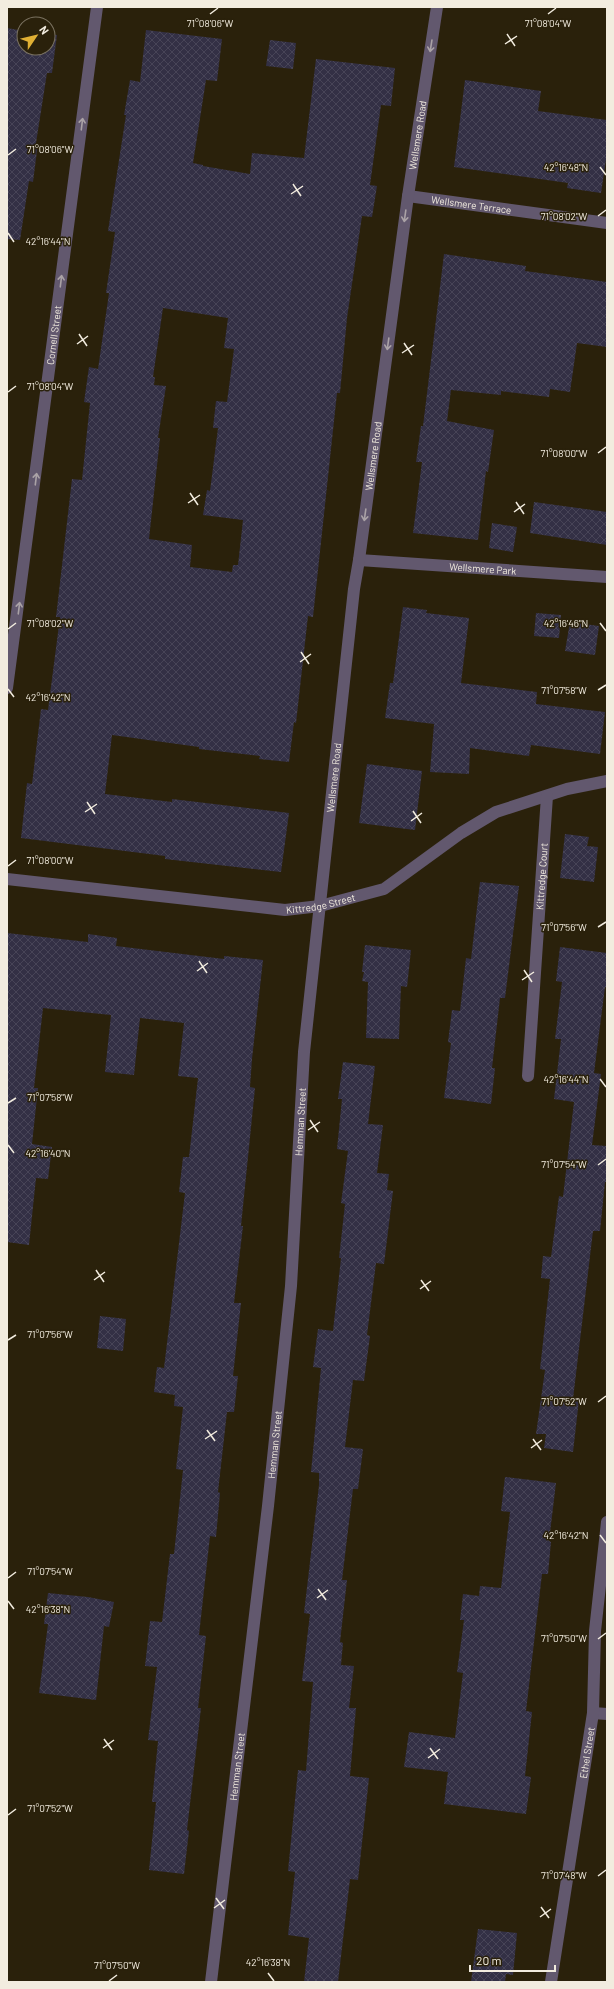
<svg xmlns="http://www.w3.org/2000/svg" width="614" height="1989" viewBox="0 0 614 1989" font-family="Barlow,sans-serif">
<defs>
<pattern id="building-cross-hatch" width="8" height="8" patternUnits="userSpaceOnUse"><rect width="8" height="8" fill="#333045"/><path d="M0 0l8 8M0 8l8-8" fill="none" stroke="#474457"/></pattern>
</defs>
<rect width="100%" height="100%" fill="#2a210b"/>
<path fill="url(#building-cross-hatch)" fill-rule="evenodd" d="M 7,28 L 24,31 L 24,48 L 48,48 L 48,34 L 57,35 L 52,73 L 47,73 L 36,143 L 38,143 L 33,182 L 29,181 L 20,240 L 7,239 Z
M 146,30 L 222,39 L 217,81 L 206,80 L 193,163 L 203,165 L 203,166 L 250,174 L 252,153 L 304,158 L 316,59 L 395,68 L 391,106 L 381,105 L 370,185 L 377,186 L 372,217 L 362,216 L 347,318 L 340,393 L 337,393 L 313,617 L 308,616 L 296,723 L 294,722 L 289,762 L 259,759 L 260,756 L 199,749 L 199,747 L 112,735 L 105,794 L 172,802 L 172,799 L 289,813 L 281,872 L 165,859 L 165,856 L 21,838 L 27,783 L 32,784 L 41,709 L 48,710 L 60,617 L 56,617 L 72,479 L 82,480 L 90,403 L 84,402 L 89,367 L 98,369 L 109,293 L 106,293 L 115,232 L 108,231 L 126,115 L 124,115 L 130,80 L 140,82 ZM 163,308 L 228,318 L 224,348 L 234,349 L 227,402 L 216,401 L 213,428 L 218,428 L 210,491 L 207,490 L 203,515 L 243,520 L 238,565 L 233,565 L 232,572 L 190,567 L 192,545 L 149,539 L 160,438 L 158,438 L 166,386 L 154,385 L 155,377 L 153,377 Z
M 270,40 L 296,43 L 293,69 L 266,66 Z
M 465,80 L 541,91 L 538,111 L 607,120 L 607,153 L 601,193 L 567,188 L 568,183 L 454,167 Z
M 444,254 L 526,266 L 525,271 L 607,282 L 607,347 L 577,343 L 570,392 L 550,389 L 549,397 L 501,391 L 501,395 L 451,390 L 447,421 L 494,430 L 488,472 L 486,471 L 478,540 L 413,533 L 422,462 L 416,462 L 421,426 L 423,426 Z
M 534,502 L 607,512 L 607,545 L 530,533 Z
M 492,523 L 517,527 L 513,552 L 489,548 Z
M 403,607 L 427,610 L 426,613 L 469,618 L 461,683 L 537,692 L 536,704 L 605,712 L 600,754 L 531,745 L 529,756 L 470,748 L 469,774 L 430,772 L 434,724 L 385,718 L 390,683 L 393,683 Z
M 536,613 L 561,615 L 559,638 L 534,636 Z
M 570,622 L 599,626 L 595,655 L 565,651 Z
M 367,764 L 422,771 L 415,830 L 359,823 Z
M 565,834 L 589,837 L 587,846 L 598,847 L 594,882 L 560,878 Z
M 480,882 L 519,886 L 505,998 L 500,998 L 492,1068 L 495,1068 L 491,1104 L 444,1098 L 451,1043 L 448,1042 L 452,1010 L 460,1011 L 466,958 L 471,959 Z
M 7,933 L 88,942 L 88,934 L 117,938 L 116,946 L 224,959 L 224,956 L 263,960 L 252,1059 L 250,1087 L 255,1088 L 241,1226 L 243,1226 L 234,1303 L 241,1303 L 233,1376 L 238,1376 L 234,1412 L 227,1412 L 218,1492 L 220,1493 L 216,1537 L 210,1536 L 199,1635 L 206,1636 L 198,1708 L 201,1708 L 187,1830 L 189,1831 L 184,1874 L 149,1870 L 156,1802 L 152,1802 L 158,1741 L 148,1740 L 157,1667 L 145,1666 L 150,1621 L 162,1622 L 170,1554 L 174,1554 L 183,1470 L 176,1469 L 183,1407 L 174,1406 L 175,1395 L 154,1392 L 157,1367 L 164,1368 L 185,1193 L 179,1192 L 183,1157 L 189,1157 L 198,1078 L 178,1076 L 184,1023 L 140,1018 L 134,1075 L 105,1072 L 111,1015 L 43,1008 L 34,1088 L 38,1088 L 32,1144 L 52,1147 L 48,1179 L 36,1178 L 29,1245 L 7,1242 Z
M 365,945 L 411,950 L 407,987 L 401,986 L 399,1039 L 366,1038 L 368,982 L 362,981 L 364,972 L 362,972 Z
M 560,947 L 607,953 L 607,988 L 605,987 L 594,1073 L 601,1074 L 592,1145 L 607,1146 L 607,1182 L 605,1182 L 600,1231 L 593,1231 L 573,1399 L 579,1400 L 573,1452 L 544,1448 L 546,1434 L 536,1434 L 545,1370 L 540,1369 L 550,1279 L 541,1278 L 543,1256 L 551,1257 L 559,1196 L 563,1197 L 574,1102 L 554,1099 L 561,1039 L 555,1039 L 562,982 L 556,981 Z
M 343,1062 L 375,1066 L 368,1124 L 383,1125 L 377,1173 L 389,1174 L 387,1190 L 393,1191 L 384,1264 L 376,1263 L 367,1335 L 370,1336 L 364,1381 L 353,1380 L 345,1447 L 363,1449 L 358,1489 L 353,1489 L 342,1580 L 347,1580 L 340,1642 L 343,1643 L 341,1665 L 354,1666 L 349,1708 L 356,1708 L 350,1776 L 369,1778 L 358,1880 L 350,1879 L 338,1982 L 304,1982 L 309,1938 L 288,1935 L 295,1872 L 288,1871 L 298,1770 L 306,1771 L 313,1682 L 302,1681 L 310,1614 L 304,1613 L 319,1485 L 319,1473 L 311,1472 L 321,1368 L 313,1367 L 318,1329 L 333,1331 L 341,1258 L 339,1258 L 345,1204 L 341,1203 L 348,1151 L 337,1149 L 342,1099 L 338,1099 Z
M 100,1316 L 126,1319 L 123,1351 L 97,1348 Z
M 505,1477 L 556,1483 L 549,1541 L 551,1542 L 548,1574 L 542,1574 L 526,1711 L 532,1712 L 525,1776 L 531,1777 L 526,1814 L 444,1804 L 448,1772 L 404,1767 L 409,1732 L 455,1738 L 463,1673 L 457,1672 L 464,1620 L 460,1620 L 463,1594 L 479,1596 L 480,1586 L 501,1588 L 510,1512 L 501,1511 Z
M 48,1593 L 88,1597 L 114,1602 L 109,1627 L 104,1626 L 96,1700 L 39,1693 L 48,1624 L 44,1624 Z
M 478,1929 L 517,1933 L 513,1975 L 506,1974 L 505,1982 L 471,1982 Z"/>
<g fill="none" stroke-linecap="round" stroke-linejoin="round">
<g stroke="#62586e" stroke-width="12">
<path id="s1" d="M 408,196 L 607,223"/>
<path id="s2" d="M 359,560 L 607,577"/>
<path id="s3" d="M 7,688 L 97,7"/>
<path id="s4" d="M 7,879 L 285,910 L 320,906 L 384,889 L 461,833 L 496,812 L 567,789 L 607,781"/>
<path id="s5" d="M 528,1076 L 547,796"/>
<path d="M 593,1713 L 607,1714"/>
<path id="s6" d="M 211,1982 L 268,1506 L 291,1286 L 304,1052 L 354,589 L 359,560 L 408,196 L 437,7"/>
<path id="s7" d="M 551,1982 L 593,1713 L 595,1631 L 607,1522"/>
</g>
</g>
<defs><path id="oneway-shaft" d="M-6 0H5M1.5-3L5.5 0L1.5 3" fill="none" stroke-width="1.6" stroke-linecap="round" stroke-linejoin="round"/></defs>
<g stroke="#aaa2a6">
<use href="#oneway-shaft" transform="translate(431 46) rotate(99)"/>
<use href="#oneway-shaft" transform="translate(82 124) rotate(-83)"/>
<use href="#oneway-shaft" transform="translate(405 216) rotate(98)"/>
<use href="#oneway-shaft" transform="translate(61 281) rotate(-83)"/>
<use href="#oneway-shaft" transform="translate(388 344) rotate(98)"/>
<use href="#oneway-shaft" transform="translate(36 479) rotate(-83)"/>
<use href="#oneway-shaft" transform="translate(365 515) rotate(98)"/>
<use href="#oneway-shaft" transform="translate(19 608) rotate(-83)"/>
</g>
<path fill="none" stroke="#f2ecdf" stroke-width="1.5" d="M 210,14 L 218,8M 548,14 L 556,8M 507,34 L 515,46M 505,44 L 517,36M 8,155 L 16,149M 600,167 L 606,175M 293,184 L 301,196M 291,194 L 303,186M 598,216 L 606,210M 8,233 L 14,242M 79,334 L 87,346M 404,343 L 412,355M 77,344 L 88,336M 402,353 L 414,345M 8,392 L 16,386M 598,453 L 606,447M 190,493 L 198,505M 516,502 L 524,514M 188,503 L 200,495M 514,512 L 525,504M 600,623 L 606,631M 8,629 L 16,623M 301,652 L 309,664M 300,662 L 311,654M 8,689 L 14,697M 598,690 L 606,685M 87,802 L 95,814M 413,811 L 421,823M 85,812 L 97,804M 411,821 L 422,813M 8,866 L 16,860M 598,927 L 606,922M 199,961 L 207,973M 524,970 L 532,982M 197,971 L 208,963M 522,980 L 534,972M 600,1079 L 606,1087M 8,1103 L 16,1098M 310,1120 L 318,1132M 308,1130 L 320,1122M 8,1145 L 14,1153M 598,1165 L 606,1159M 96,1270 L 104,1282M 94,1280 L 105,1272M 421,1280 L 429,1291M 420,1289 L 431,1281M 8,1340 L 16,1335M 598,1402 L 606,1396M 207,1430 L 215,1441M 205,1439 L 217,1431M 533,1439 L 541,1450M 531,1448 L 542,1440M 600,1535 L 606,1543M 8,1578 L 16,1572M 318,1589 L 326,1600M 317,1598 L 328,1590M 8,1601 L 14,1609M 598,1639 L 606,1633M 104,1739 L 112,1750M 103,1748 L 114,1740M 430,1748 L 438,1759M 428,1758 L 440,1749M 8,1815 L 16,1809M 598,1876 L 606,1870M 216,1898 L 224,1909M 541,1907 L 549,1918M 214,1908 L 225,1900M 540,1917 L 551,1909M 268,1973 L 274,1981M 109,1981 L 117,1975"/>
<g text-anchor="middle" stroke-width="3" stroke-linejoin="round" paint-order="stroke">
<g font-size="10" fill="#f2ecdf" stroke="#2a210b">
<text dy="4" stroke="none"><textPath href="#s6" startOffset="1859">Wellsmere Road</textPath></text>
<text dy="4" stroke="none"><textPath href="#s1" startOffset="64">Wellsmere Terrace</textPath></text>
<text dy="4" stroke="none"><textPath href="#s3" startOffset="356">Cornell Street</textPath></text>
<text dy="4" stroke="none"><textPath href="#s6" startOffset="1535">Wellsmere Road</textPath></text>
<text dy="4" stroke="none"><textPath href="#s2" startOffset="124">Wellsmere Park</textPath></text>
<text dy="4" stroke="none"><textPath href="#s6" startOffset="1211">Wellsmere Road</textPath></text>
<text dy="4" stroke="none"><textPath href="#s5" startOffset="200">Kittredge Court</textPath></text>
<text dy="4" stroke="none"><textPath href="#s4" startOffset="316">Kittredge Street</textPath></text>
<text dy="4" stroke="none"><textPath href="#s6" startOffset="865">Hemman Street</textPath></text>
<text dy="4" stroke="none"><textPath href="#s6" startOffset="541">Hemman Street</textPath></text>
<text dy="4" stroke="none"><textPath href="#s7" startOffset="232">Ethel Street</textPath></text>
<text dy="4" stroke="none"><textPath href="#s6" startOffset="217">Hemman Street</textPath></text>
</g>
</g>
<g font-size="10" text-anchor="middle" fill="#f2ecdf" stroke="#2a210b" stroke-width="3" stroke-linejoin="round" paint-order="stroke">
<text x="210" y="27">71°08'06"W</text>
<text x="548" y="27">71°08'04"W</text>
<text x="50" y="153">71°08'06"W</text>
<text x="566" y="171">42°16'48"N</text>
<text x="564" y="220">71°08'02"W</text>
<text x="48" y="245">42°16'44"N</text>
<text x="50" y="390">71°08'04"W</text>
<text x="564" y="457">71°08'00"W</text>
<text x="566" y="627">42°16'46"N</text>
<text x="50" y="627">71°08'02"W</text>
<text x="564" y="694">71°07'58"W</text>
<text x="48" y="701">42°16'42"N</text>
<text x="50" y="864">71°08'00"W</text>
<text x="564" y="931">71°07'56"W</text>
<text x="566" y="1083">42°16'44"N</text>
<text x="50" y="1101">71°07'58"W</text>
<text x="48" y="1157">42°16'40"N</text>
<text x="564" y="1168">71°07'54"W</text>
<text x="50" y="1338">71°07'56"W</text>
<text x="564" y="1405">71°07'52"W</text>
<text x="566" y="1539">42°16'42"N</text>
<text x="50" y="1575">71°07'54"W</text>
<text x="48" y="1613">42°16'38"N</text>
<text x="564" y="1642">71°07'50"W</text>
<text x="50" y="1812">71°07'52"W</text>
<text x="564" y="1879">71°07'48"W</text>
<text x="268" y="1966">42°16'38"N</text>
<text x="117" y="1969">71°07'50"W</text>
</g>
<rect width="614" height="1989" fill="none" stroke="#f2ecdf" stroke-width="16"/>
<g transform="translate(36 36) rotate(55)"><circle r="19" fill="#2a210b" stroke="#7a7260"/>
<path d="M0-3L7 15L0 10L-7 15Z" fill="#e0b034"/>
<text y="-6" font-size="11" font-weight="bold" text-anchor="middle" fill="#f2ecdf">N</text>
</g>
<path d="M470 1965v6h85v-6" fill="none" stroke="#f2ecdf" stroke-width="2"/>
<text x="476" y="1965" font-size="12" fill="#f2ecdf" stroke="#2a210b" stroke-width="3" paint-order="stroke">20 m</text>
</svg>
